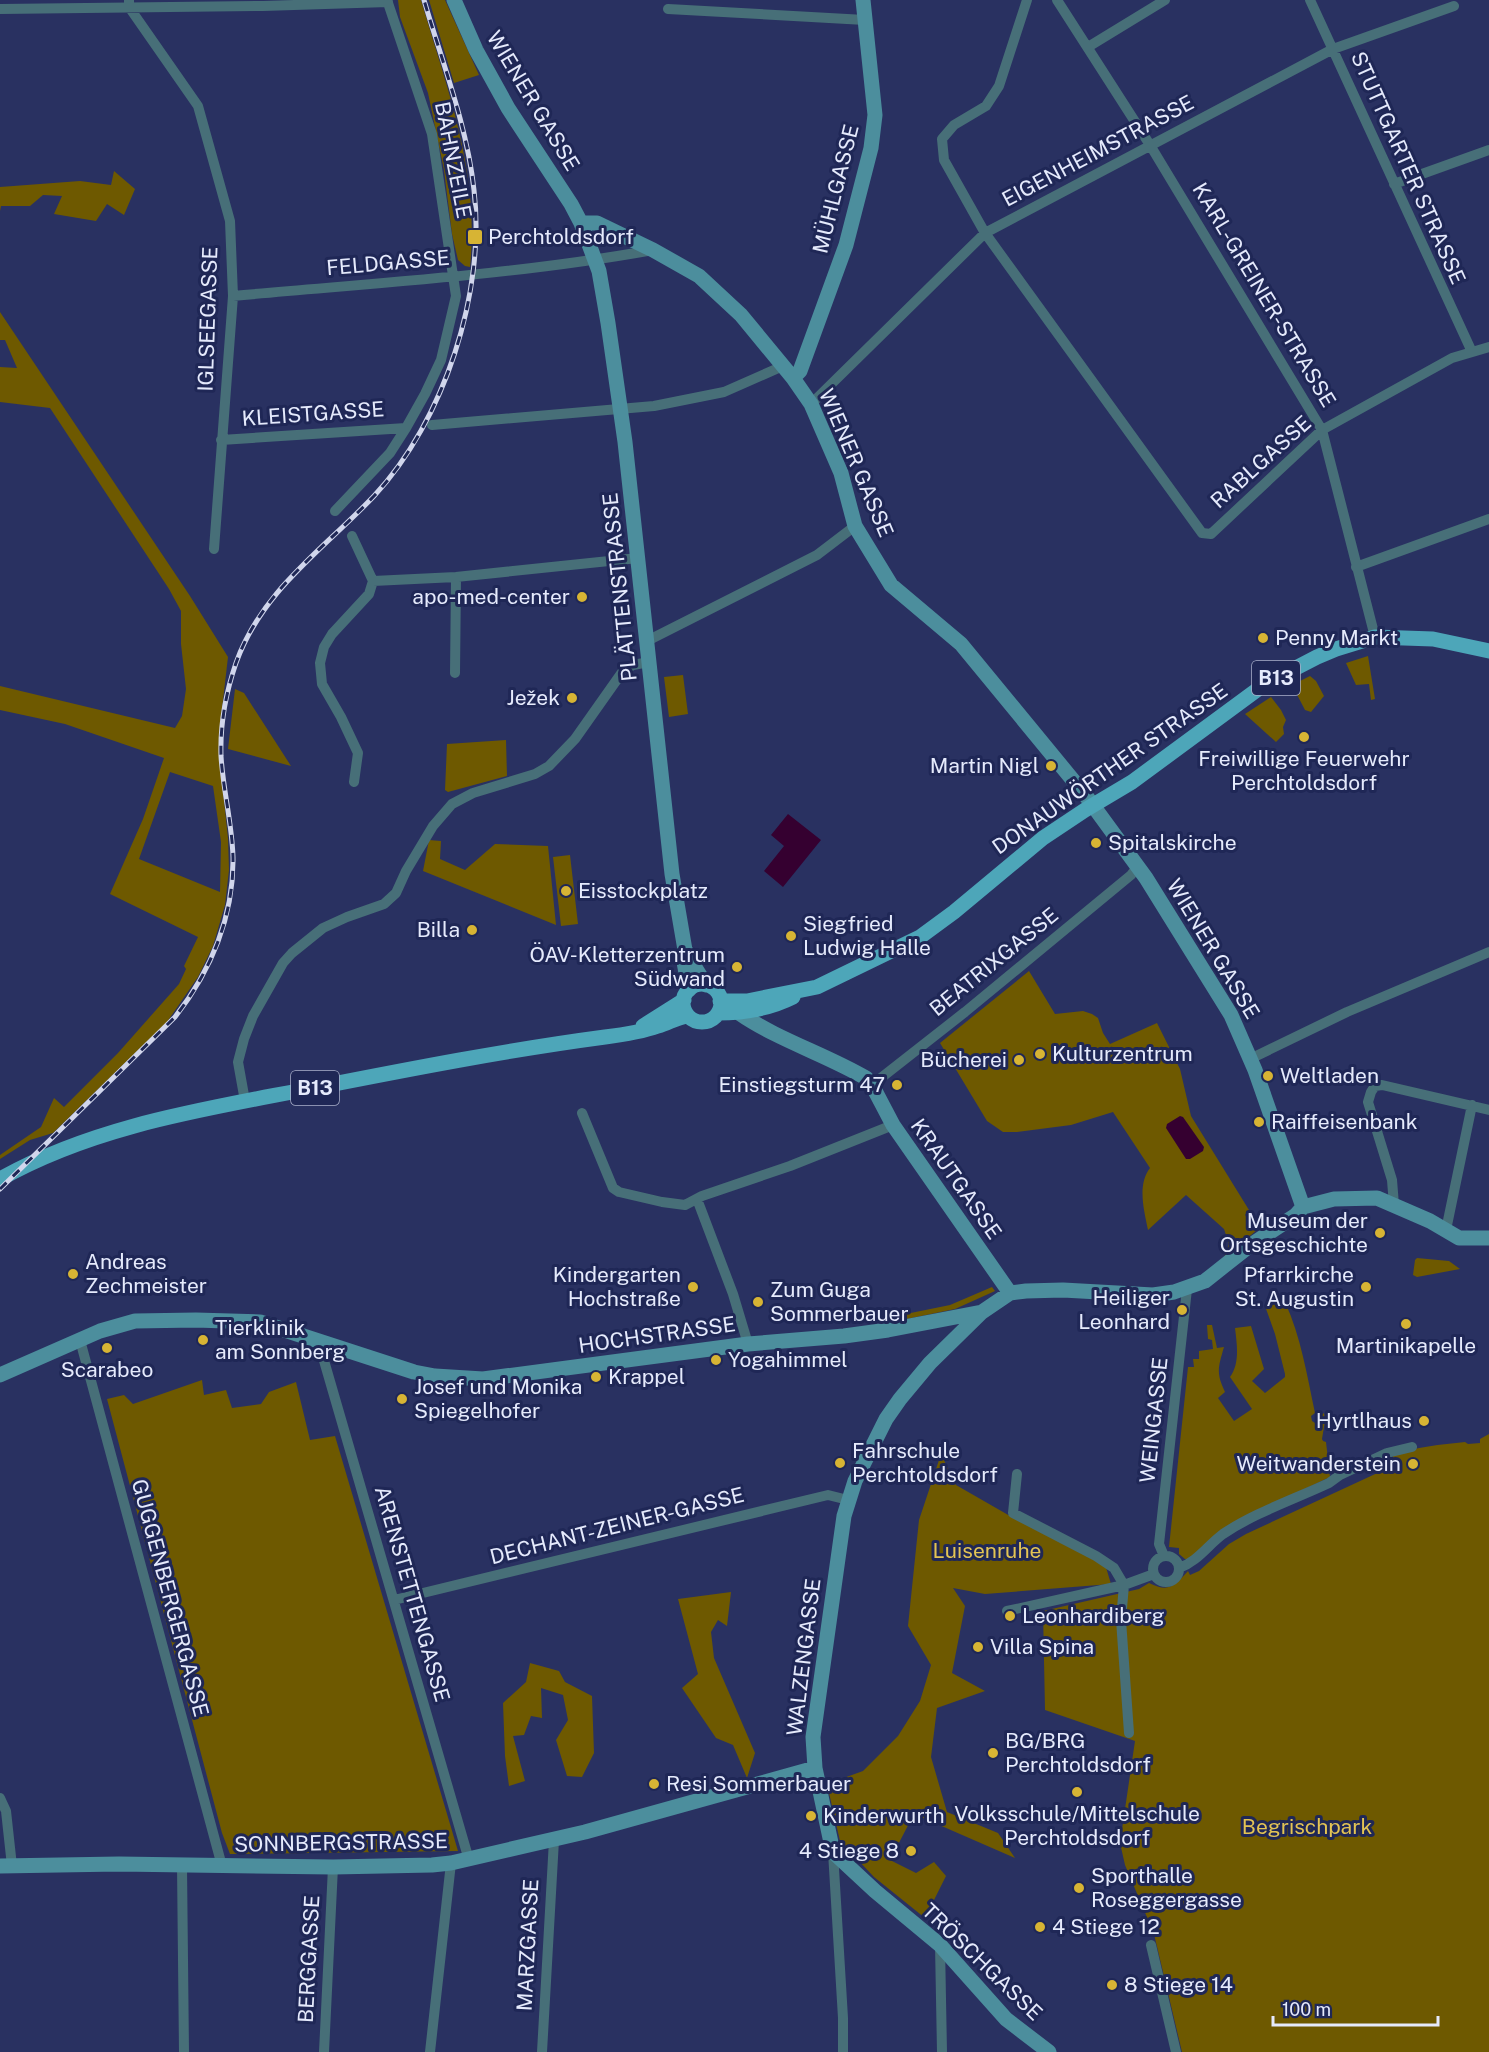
<svg xmlns="http://www.w3.org/2000/svg" width="1489" height="2052" viewBox="0 0 1489 2052" font-family="'Public Sans',sans-serif">
<rect width="100%" height="100%" fill="#293161"/>
<path fill="#6e5900" fill-rule="evenodd" d="M 398,0 L 421,0 C 447,89 480,172 470,267 L 465,266 L 458,260 L 452,234 L 444,170 L 428,93 L 400,17 Z
M 429,0 L 445,0 L 479,75 L 454,83 Z
M 114,171 L 135,189 L 124,215 L 107,204 L 96,221 L 54,214 L 62,196 L 43,195 L 30,206 L 1,206 L 0,211 L 0,187 L 80,181 L 111,185 Z
M 0,312 L 190,596 L 228,657 L 220,726 L 219,754 L 228,838 L 229,870 L 225,905 L 213,946 L 198,977 L 167,1022 L 53,1133 L 30,1140 L 0,1159 L 0,1155 L 41,1127 L 54,1098 L 64,1107 L 118,1053 L 179,984 L 186,969 L 184,966 L 198,937 L 110,894 L 143,819 L 164,758 L 65,724 L 0,710 L 0,686 L 175,728 L 182,716 L 186,689 L 181,644 L 181,611 L 169,589 L 50,408 L 0,402 L 0,367 L 17,368 L 5,340 L 0,340 ZM 170,772 L 213,786 L 221,842 L 220,892 L 139,859 Z
M 1368,656 L 1375,699 L 1371,700 L 1369,684 L 1356,685 L 1346,663 Z
M 683,675 L 688,714 L 669,717 L 664,677 Z
M 1310,676 L 1316,681 L 1324,696 L 1311,712 L 1305,710 L 1292,685 Z
M 235,689 L 244,693 L 291,766 L 228,749 Z
M 1271,697 L 1281,710 L 1286,720 L 1283,727 L 1284,734 L 1276,742 L 1245,714 Z
M 506,740 L 507,776 L 448,792 L 445,790 L 447,744 Z
M 429,840 L 441,841 L 440,859 L 465,870 L 495,844 L 548,846 L 556,925 L 423,871 Z
M 570,855 L 578,924 L 561,926 L 553,857 Z
M 1029,971 L 1055,1014 L 1083,1011 L 1092,1014 L 1098,1018 L 1103,1033 L 1110,1044 L 1157,1023 L 1180,1069 L 1191,1116 L 1249,1210 L 1245,1215 L 1258,1229 L 1224,1258 L 1229,1244 L 1224,1229 L 1186,1195 L 1148,1230 C 1144,1210 1137,1185 1150,1168 L 1113,1112 L 1071,1125 L 1017,1132 L 1003,1132 L 987,1121 L 940,1043 Z
M 1417,1258 L 1449,1261 L 1460,1269 L 1417,1277 L 1413,1275 L 1415,1260 Z
M 992,1287 L 995,1291 L 955,1309 L 892,1322 L 891,1317 L 950,1305 Z
M 1285,1302 C 1301,1337 1307,1375 1315,1413 L 1311,1416 L 1312,1421 L 1315,1423 L 1320,1422 L 1321,1415 L 1324,1413 L 1325,1421 L 1322,1439 L 1323,1441 L 1326,1442 L 1330,1477 L 1235,1522 L 1189,1559 L 1185,1559 L 1179,1554 L 1179,1548 L 1169,1547 L 1188,1367 L 1194,1367 L 1193,1359 L 1199,1359 L 1199,1351 L 1213,1349 L 1212,1340 L 1208,1339 L 1207,1325 L 1212,1325 L 1217,1348 L 1224,1347 C 1218,1368 1216,1373 1225,1392 L 1218,1398 L 1234,1421 L 1252,1409 L 1230,1377 C 1240,1363 1237,1345 1235,1328 L 1251,1326 L 1264,1369 L 1252,1381 L 1265,1393 L 1285,1377 L 1285,1374 L 1275,1334 L 1265,1306 Z
M 202,1380 L 204,1395 L 226,1390 L 232,1408 L 261,1404 L 269,1392 L 296,1382 L 310,1440 L 335,1436 L 458,1851 L 230,1854 L 222,1833 L 107,1399 L 124,1395 L 133,1404 Z
M 1489,1434 L 1489,2052 L 1182,2052 L 1154,1934 L 1125,1865 L 1120,1843 L 1135,1741 L 1045,1710 L 1043,1611 L 1139,1589 L 1149,1583 C 1169,1593 1174,1586 1188,1571 L 1190,1575 L 1199,1571 L 1229,1544 L 1246,1534 L 1386,1469 L 1391,1466 L 1393,1456 C 1415,1446 1441,1445 1465,1442 L 1468,1444 L 1480,1443 L 1480,1439 Z
M 941,1454 L 956,1485 L 1010,1516 L 1105,1564 L 1111,1584 L 985,1594 L 953,1588 L 965,1606 L 952,1673 L 985,1691 L 937,1708 L 931,1757 L 947,1812 L 998,1833 L 1015,1858 L 914,1814 L 890,1860 L 916,1873 L 934,1862 L 946,1876 L 925,1918 L 874,1877 L 840,1841 L 827,1784 L 863,1771 L 898,1736 L 920,1701 L 931,1665 L 908,1626 L 919,1520 Z
M 731,1592 L 727,1626 L 718,1620 L 711,1632 L 714,1658 L 755,1753 L 747,1778 L 733,1745 L 716,1738 L 682,1688 L 698,1674 L 678,1599 Z
M 530,1663 L 559,1671 L 565,1682 L 592,1696 L 594,1753 L 582,1777 L 567,1776 L 556,1740 L 568,1720 L 563,1695 L 541,1688 L 542,1718 L 531,1716 L 524,1735 L 513,1736 L 525,1781 L 509,1786 L 505,1756 L 503,1703 L 526,1682 Z"/>
<path fill="#350030" d="M 788,814 L 821,840 L 783,887 L 764,871 L 784,846 L 771,835 Z
M 1180,1116 L 1183,1117 L 1204,1147 L 1203,1151 L 1190,1159 L 1186,1159 L 1166,1128 L 1167,1124 Z"/>
<g fill="none" stroke-linecap="round" stroke-linejoin="round">
<path stroke="#476f78" stroke-width="10" d="M 129,0 L 129,7 L 198,106 L 230,221 L 233,296 L 214,549
M 1027,0 L 999,86 L 986,106 L 954,125 L 942,139 L 944,160 L 985,233 L 1202,533 L 1211,534 L 1322,430 L 1452,358 L 1489,347
M 1057,0 L 1150,145 L 1322,430 L 1375,637
M 1310,0 L 1472,352
M 0,9 L 263,6 L 388,2
M 668,9 L 865,20
M 1088,47 L 1165,0
M 1394,184 L 1489,150
M 233,296 C 373,283 514,275 653,250
M 811,404 L 985,233 L 1333,49 L 1454,6
M 432,425 L 654,406 L 724,392 L 783,366
M 221,440 L 406,428
M 335,511 L 390,453 L 406,428 L 425,394 L 441,360 L 456,296 L 432,134 L 387,0
M 352,536 L 373,581 L 456,577 L 638,558
M 1356,567 L 1489,519
M 647,641 L 817,555 L 855,526
M 455,673 L 456,577
M 354,782 L 358,753 L 341,717 L 322,684 L 320,663 L 324,647 L 332,634 L 369,594 L 373,581
M 1250,1059 L 1347,1012 L 1489,952
M 872,1085 L 965,1012 L 1131,875 L 1138,866
M 245,1101 L 238,1062 L 244,1039 L 253,1016 L 283,963 L 292,953 L 323,928 L 347,917 L 384,904 L 396,893 L 406,871 L 433,826 L 452,804 L 473,793 L 535,774 L 549,766 L 575,739 L 623,671 L 633,665 L 649,662
M 582,1113 L 613,1188 L 619,1192 L 662,1202 L 685,1205 L 702,1196 L 790,1166 L 893,1125
M 697,1199 L 733,1294 L 748,1344
M 1394,1205 L 1392,1180 L 1368,1102 L 1371,1092 L 1375,1086 L 1382,1085 L 1489,1110
M 1446,1230 L 1472,1105
M 80,1340 L 222,1866
M 318,1340 L 469,1860
M1153 1569a13 13 0 1 1 26 0a13 13 0 1 1-26 0Z
M 1164,1556 L 1159,1544 L 1187,1289
M 1179,1568 C 1197,1562 1208,1545 1223,1534 C 1254,1513 1295,1499 1329,1483 L 1340,1475 L 1387,1453 L 1412,1447
M 394,1600 L 828,1495 L 848,1500
M 1007,1611 L 1124,1585 L 1114,1568 L 1096,1556 L 1013,1513 L 1017,1474
M 1129,1733 L 1121,1620 L 1124,1585 L 1154,1574
M 0,1798 L 6,1811 L 12,1866
M 833,1852 L 843,2018 L 843,2052
M 182,1866 L 184,2052
M 940,1945 L 942,2052
M 1151,1945 L 1176,2052
M 324,2052 L 333,1867
M 430,2052 L 451,1863
M 542,2052 L 554,1840"/>
<path stroke="#4c8e9d" stroke-width="15" d="M 454,0 L 476,50 L 508,108 L 571,204 L 581,223 L 599,271 L 608,323 L 625,442 L 672,874 L 685,950 L 684,962 L 689,990
M 581,223 L 597,223 L 653,250 L 699,276 L 741,315 L 793,378 L 811,404 L 841,473 L 855,526 L 891,585 L 961,644 L 1086,796 L 1146,878 L 1231,1015 L 1255,1070 L 1303,1207
M 793,378 L 800,371 L 846,245 L 871,148 L 875,115 L 863,0
M 689,954 L 696,969 L 706,985
M 739,1013 C 778,1040 825,1054 866,1078 L 872,1085 L 893,1125 L 1010,1293
M 1303,1207 L 1334,1199 L 1377,1198 L 1430,1221 L 1459,1238 L 1489,1238
M 982,1312 L 930,1363 L 900,1399 L 886,1419 L 855,1481 L 844,1516 L 813,1737 L 815,1768 L 833,1852 L 875,1891 L 940,1945 L 1006,2019 L 1049,2052
M 0,1375 L 100,1331 L 135,1321 L 196,1320 L 260,1322 L 414,1372 L 435,1376 L 483,1379 L 748,1344 L 844,1336 L 888,1330 L 982,1312 L 1010,1293 L 1026,1291 L 1063,1290 L 1153,1295 L 1174,1292 L 1205,1281 L 1248,1247 L 1296,1215 L 1303,1207
M 0,1866 L 119,1864 L 333,1867 L 432,1865 L 451,1863 L 585,1832 L 815,1768"/>
<path stroke="#4da6b9" stroke-width="15" d="M683 1003a19 19 0 1 1 38 0a19 19 0 1 1-38 0Z
M 720,1001 L 747,1001 L 817,987 L 920,937 L 954,912 L 1043,838 L 1085,810 L 1132,782 L 1265,684 L 1317,657 L 1336,649 L 1375,637 L 1433,639 L 1489,651
M 718,1013 C 745,1013 769,1009 793,997
M 643,1026 L 684,1000
M 0,1179 C 96,1125 206,1109 313,1088 C 410,1069 507,1050 605,1037 C 621,1035 644,1031 658,1026 C 669,1023 677,1017 688,1016"/>
<defs>
<path id="rail" d="M 0,1189 L 175,1017 C 211,971 234,916 233,857 C 232,823 223,790 221,756 C 220,725 226,692 236,663 C 262,590 323,550 374,496 C 444,421 486,292 474,190 C 467,125 442,62 424,0"/>
</defs>
<use href="#rail" stroke="#d1d6ec" stroke-width="5"/>
<use href="#rail" stroke="#1f2756" stroke-width="3" stroke-dasharray="9" stroke-linecap="butt"/>
</g>
<g fill="#d7b434" stroke="#1f2756" stroke-width="2">
<rect x="467" y="229" width="16" height="16" rx="3"/>
<circle cx="582" cy="597" r="6"/>
<circle cx="1263" cy="638" r="6"/>
<circle cx="572" cy="698" r="6"/>
<circle cx="1304" cy="737" r="6"/>
<circle cx="1051" cy="766" r="6"/>
<circle cx="1096" cy="843" r="6"/>
<circle cx="566" cy="891" r="6"/>
<circle cx="472" cy="930" r="6"/>
<circle cx="791" cy="936" r="6"/>
<circle cx="737" cy="967" r="6"/>
<circle cx="1040" cy="1054" r="6"/>
<circle cx="1019" cy="1060" r="6"/>
<circle cx="1268" cy="1076" r="6"/>
<circle cx="897" cy="1085" r="6"/>
<circle cx="1259" cy="1122" r="6"/>
<circle cx="1380" cy="1233" r="6"/>
<circle cx="73" cy="1274" r="6"/>
<circle cx="693" cy="1287" r="6"/>
<circle cx="1366" cy="1287" r="6"/>
<circle cx="758" cy="1302" r="6"/>
<circle cx="1182" cy="1310" r="6"/>
<circle cx="1406" cy="1324" r="6"/>
<circle cx="203" cy="1340" r="6"/>
<circle cx="107" cy="1348" r="6"/>
<circle cx="716" cy="1360" r="6"/>
<circle cx="596" cy="1377" r="6"/>
<circle cx="402" cy="1399" r="6"/>
<circle cx="1424" cy="1421" r="6"/>
<circle cx="840" cy="1463" r="6"/>
<circle cx="1413" cy="1464" r="6"/>
<circle cx="1010" cy="1616" r="6"/>
<circle cx="978" cy="1647" r="6"/>
<circle cx="993" cy="1753" r="6"/>
<circle cx="654" cy="1784" r="6"/>
<circle cx="1077" cy="1792" r="6"/>
<circle cx="811" cy="1816" r="6"/>
<circle cx="911" cy="1851" r="6"/>
<circle cx="1079" cy="1888" r="6"/>
<circle cx="1040" cy="1927" r="6"/>
<circle cx="1112" cy="1985" r="6"/>
</g>
<g text-anchor="middle" stroke-width="6" stroke-linejoin="round" paint-order="stroke">
<g fill="#1f2756" stroke="#aab0ca" stroke-width="1.5">
<rect x="1252" y="661" width="48" height="34" rx="4.5"/>
<rect x="291" y="1071" width="48" height="34" rx="4.5"/>
</g>
<g font-size="20" font-weight="bold" fill="#e5eafc">
<text x="1276" y="685">B13</text>
<text x="315" y="1095">B13</text>
</g>
<g font-size="21" fill="#e5eafc" stroke="#1f2756">
<text transform="translate(533 101) rotate(59)" y="7">WIENER GASSE</text>
<text transform="translate(1098 151) rotate(-28)" y="7">EIGENHEIMSTRASSE</text>
<text transform="translate(453 160) rotate(79)" y="7">BAHNZEILE</text>
<text transform="translate(1408 168) rotate(66)" y="7">STUTTGARTER STRASSE</text>
<text transform="translate(836 189) rotate(-76)" y="7">MÜHLGASSE</text>
<text transform="translate(388 263) rotate(-5)" y="7">FELDGASSE</text>
<text transform="translate(1264 295) rotate(59)" y="7">KARL-GREINER-STRASSE</text>
<text transform="translate(208 319) rotate(-88)" y="7">IGLSEEGASSE</text>
<text transform="translate(313 414) rotate(-4)" y="7">KLEISTGASSE</text>
<text transform="translate(1261 462) rotate(-42)" y="7">RABLGASSE</text>
<text transform="translate(856 463) rotate(67)" y="7">WIENER GASSE</text>
<text transform="translate(620 587) rotate(-96)" y="7">PLÄTTENSTRASSE</text>
<text transform="translate(1110 769) rotate(-35)" y="7">DONAUWÖRTHER STRASSE</text>
<text transform="translate(1213 949) rotate(59)" y="7">WIENER GASSE</text>
<text transform="translate(994 962) rotate(-39)" y="7">BEATRIXGASSE</text>
<text transform="translate(956 1179) rotate(55)" y="7">KRAUTGASSE</text>
<text transform="translate(657 1335) rotate(-8)" y="7">HOCHSTRASSE</text>
<text transform="translate(1154 1420) rotate(-84)" y="7">WEINGASSE</text>
<text transform="translate(617 1526) rotate(-14)" y="7">DECHANT-ZEINER-GASSE</text>
<text transform="translate(412 1594) rotate(74)" y="7">ARENSTETTENGASSE</text>
<text transform="translate(170 1598) rotate(75)" y="7">GUGGENBERGERGASSE</text>
<text transform="translate(804 1657) rotate(-83)" y="7">WALZENGASSE</text>
<text transform="translate(341 1843) rotate(-1)" y="7">SONNBERGSTRASSE</text>
<text transform="translate(528 1945) rotate(-87)" y="7">MARZGASSE</text>
<text transform="translate(309 1959) rotate(-87)" y="7">BERGGASSE</text>
<text transform="translate(982 1962) rotate(44)" y="7">TRÖSCHGASSE</text>
</g>
<g font-size="21" fill="#e5eafc" stroke="#1f2756" text-anchor="start">
<text x="488" y="244">Perchtoldsdorf</text>
<text x="570" y="604" text-anchor="end">apo-med-center</text>
<text x="1275" y="645">Penny Markt</text>
<text x="560" y="705" text-anchor="end">Ježek</text>
<text x="1304" y="766" text-anchor="middle">Freiwillige Feuerwehr<tspan x="1304" dy="24">Perchtoldsdorf</tspan></text>
<text x="1039" y="773" text-anchor="end">Martin Nigl</text>
<text x="1108" y="850">Spitalskirche</text>
<text x="578" y="898">Eisstockplatz</text>
<text x="803" y="931">Siegfried<tspan x="803" dy="24">Ludwig Halle</tspan></text>
<text x="460" y="937" text-anchor="end">Billa</text>
<text x="725" y="962" text-anchor="end">ÖAV-Kletterzentrum<tspan x="725" dy="24">Südwand</tspan></text>
<text x="1052" y="1061">Kulturzentrum</text>
<text x="1007" y="1067" text-anchor="end">Bücherei</text>
<text x="1280" y="1083">Weltladen</text>
<text x="885" y="1092" text-anchor="end">Einstiegsturm 47</text>
<text x="1271" y="1129">Raiffeisenbank</text>
<text x="1368" y="1228" text-anchor="end">Museum der<tspan x="1368" dy="24">Ortsgeschichte</tspan></text>
<text x="85" y="1269">Andreas<tspan x="85" dy="24">Zechmeister</tspan></text>
<text x="681" y="1282" text-anchor="end">Kindergarten<tspan x="681" dy="24">Hochstraße</tspan></text>
<text x="1354" y="1282" text-anchor="end">Pfarrkirche<tspan x="1354" dy="24">St. Augustin</tspan></text>
<text x="770" y="1297">Zum Guga<tspan x="770" dy="24">Sommerbauer</tspan></text>
<text x="1170" y="1305" text-anchor="end">Heiliger<tspan x="1170" dy="24">Leonhard</tspan></text>
<text x="215" y="1335">Tierklinik<tspan x="215" dy="24">am Sonnberg</tspan></text>
<text x="1406" y="1353" text-anchor="middle">Martinikapelle</text>
<text x="728" y="1367">Yogahimmel</text>
<text x="107" y="1377" text-anchor="middle">Scarabeo</text>
<text x="608" y="1384">Krappel</text>
<text x="414" y="1394">Josef und Monika<tspan x="414" dy="24">Spiegelhofer</tspan></text>
<text x="1412" y="1428" text-anchor="end">Hyrtlhaus</text>
<text x="852" y="1458">Fahrschule<tspan x="852" dy="24">Perchtoldsdorf</tspan></text>
<text x="1401" y="1471" text-anchor="end">Weitwanderstein</text>
<text x="1022" y="1623">Leonhardiberg</text>
<text x="990" y="1654">Villa Spina</text>
<text x="1005" y="1748">BG/BRG<tspan x="1005" dy="24">Perchtoldsdorf</tspan></text>
<text x="666" y="1791">Resi Sommerbauer</text>
<text x="1077" y="1821" text-anchor="middle">Volksschule/Mittelschule<tspan x="1077" dy="24">Perchtoldsdorf</tspan></text>
<text x="823" y="1823">Kinderwurth</text>
<text x="899" y="1858" text-anchor="end">4 Stiege 8</text>
<text x="1091" y="1883">Sporthalle<tspan x="1091" dy="24">Roseggergasse</tspan></text>
<text x="1052" y="1934">4 Stiege 12</text>
<text x="1124" y="1992">8 Stiege 14</text>
</g>
<g font-size="21" fill="#e3c454" stroke="#1f2756">
<text x="987" y="1558">Luisenruhe</text>
<text x="1307" y="1834">Begrischpark</text>
</g>
</g>
<path d="M1273 2016v9h165v-9" fill="none" stroke="#e5eafc" stroke-width="3"/>
<text x="1282" y="2016" font-size="18" fill="#e5eafc" stroke="#1f2756" stroke-width="4.5" paint-order="stroke">100 m</text>
</svg>
